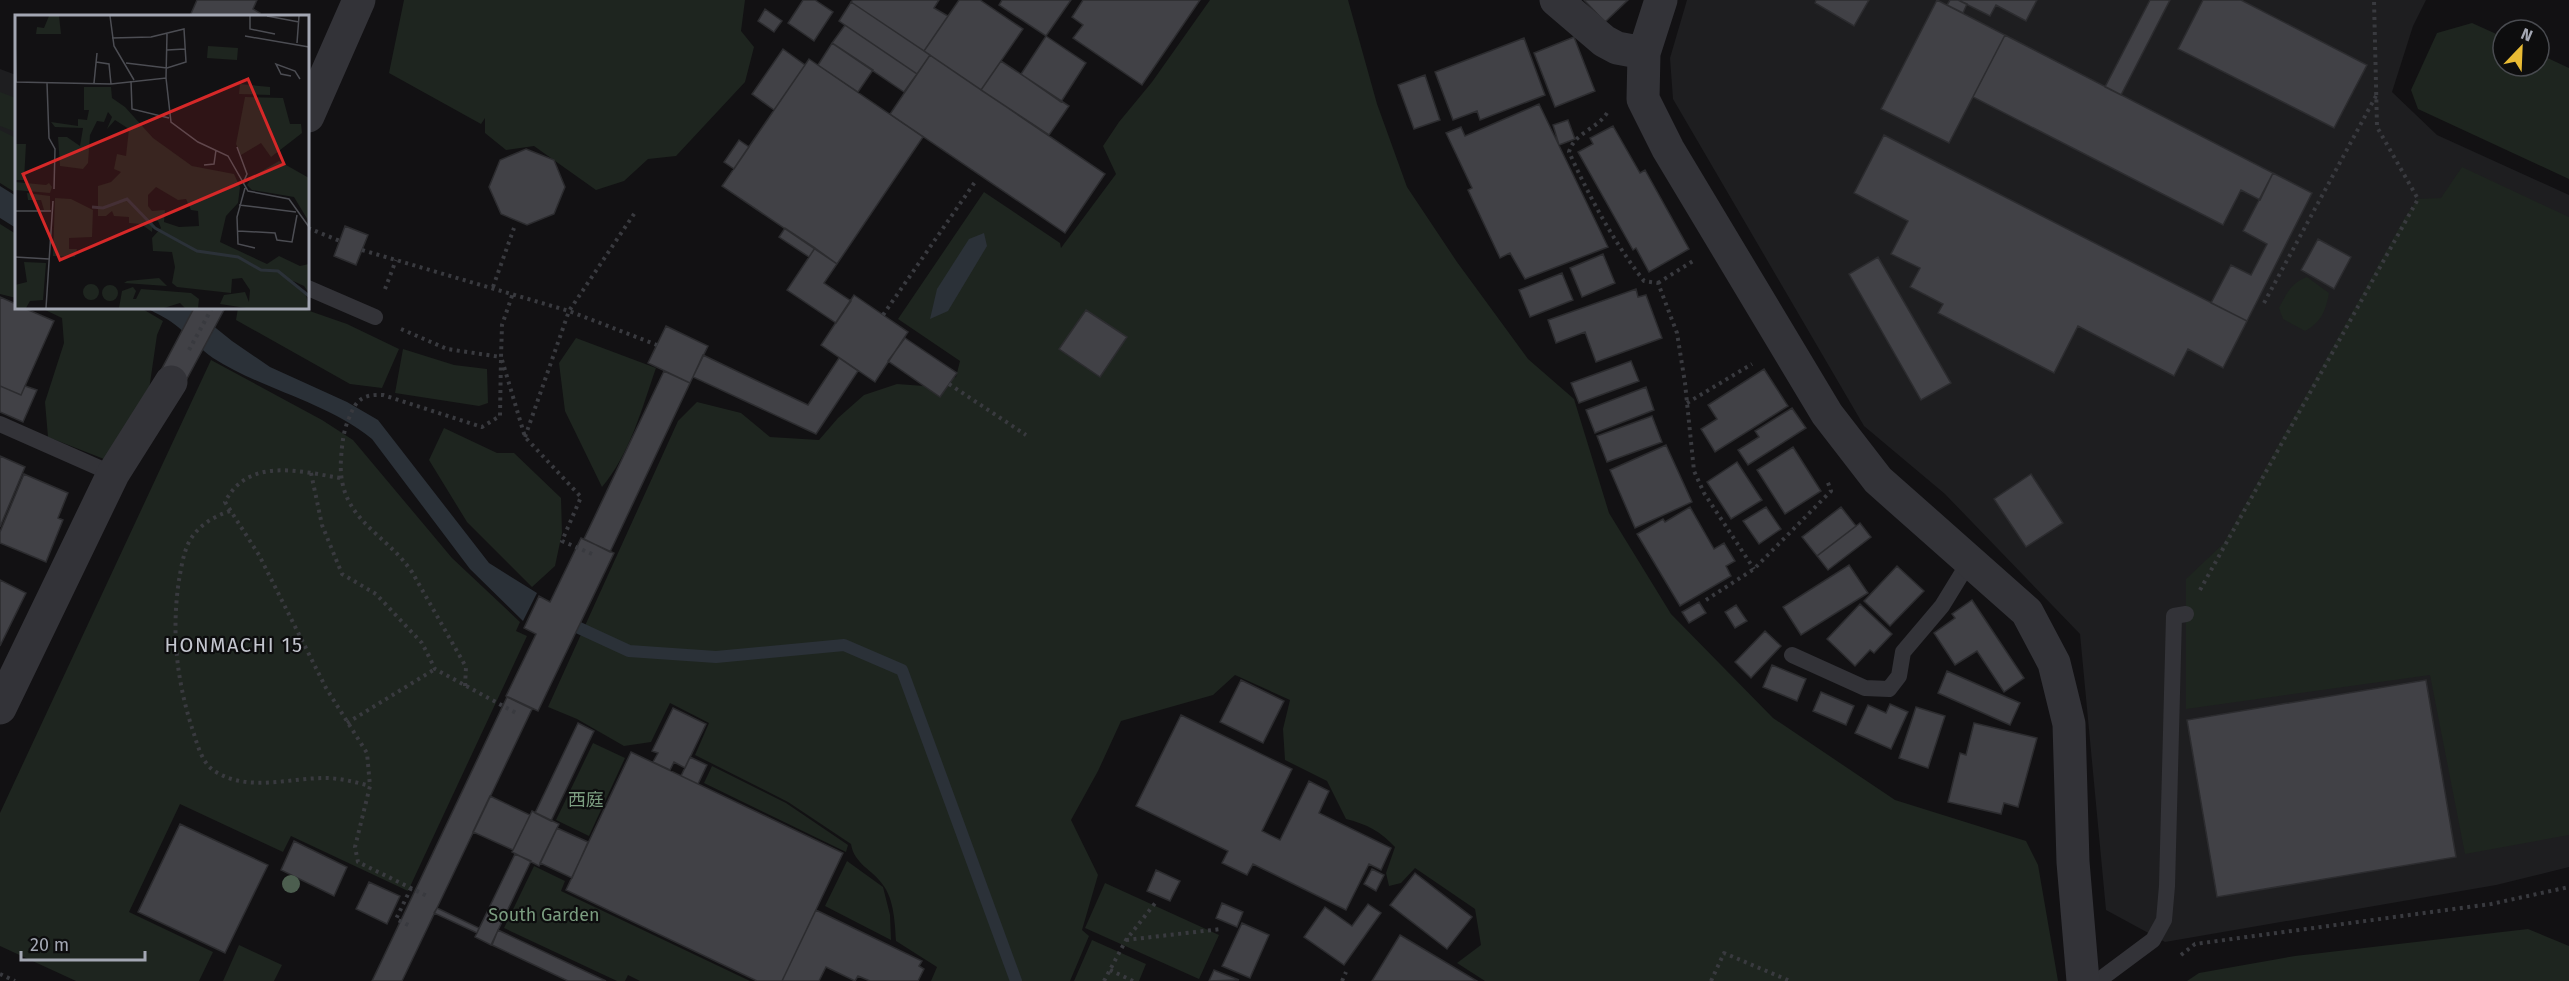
<svg xmlns="http://www.w3.org/2000/svg" width="2569" height="981" viewBox="0 0 2569 981" font-family="'Fira Sans','Noto Sans JP',sans-serif">
<rect width="100%" height="100%" fill="#121113"/>
<path fill="#1e1e20" d="M 1687,0 L 2426,0 L 2413,26 L 2392,92 L 2437,135 L 2569,195 L 2569,867 L 2496,885 L 2165,942 L 2106,910 L 2080,634 L 1945,494 L 1864,426 L 1673,99 L 1670,58 Z
M 0,69 L 16,75 L 16,191 L 0,181 Z"/>
<path fill="#1e251f" d="M 404,0 L 745,0 L 741,31 L 754,47 L 745,82 L 676,156 L 648,159 L 624,181 L 596,190 L 534,146 L 506,150 L 485,133 L 485,118 L 481,124 L 389,73 Z
M 1210,0 L 1348,0 L 1377,104 L 1407,187 L 1457,262 L 1528,359 L 1574,399 L 1609,513 L 1671,614 L 1773,718 L 1895,800 L 2026,841 L 2038,865 L 2058,981 L 1485,981 L 1457,963 L 1481,945 L 1475,909 L 1415,868 L 1401,883 L 1389,886 L 1386,873 L 1395,847 C 1381,832 1367,824 1346,819 L 1327,781 L 1285,760 L 1283,729 L 1290,700 L 1235,675 L 1213,695 L 1121,721 L 1098,771 L 1071,820 L 1098,875 L 1082,930 L 1089,936 L 1070,981 L 931,981 L 937,967 L 896,941 C 895,924 894,899 883,885 C 873,870 854,864 851,844 L 788,802 L 695,755 L 709,723 L 670,703 L 651,742 L 624,746 L 577,719 L 548,707 L 678,421 L 697,402 L 741,413 L 770,437 L 819,440 L 838,418 L 864,395 L 897,384 L 924,386 L 956,377 L 960,361 L 898,319 L 984,192 L 1060,243 L 1061,248 L 1116,174 L 1103,146 L 1119,122 L 1152,82 Z
M 2472,23 L 2503,37 L 2503,66 L 2539,66 L 2539,54 L 2569,68 L 2569,179 L 2418,109 L 2411,90 L 2437,33 Z
M 0,92 L 16,98 L 16,132 L 0,126 Z
M 0,130 L 16,138 L 16,193 L 0,183 Z
M 2462,167 L 2569,217 L 2569,835 L 2465,854 L 2430,675 L 2186,709 L 2186,579 L 2223,544 L 2405,217 L 2418,199 L 2441,198 Z
M 0,224 L 16,234 L 16,298 L 0,294 Z
M 2307,277 L 2329,293 C 2326,310 2321,323 2305,331 L 2283,319 L 2279,308 C 2286,294 2291,283 2307,277 Z
M 41,308 L 141,308 L 163,321 L 157,335 L 149,390 L 104,459 L 48,437 L 45,402 L 64,343 L 62,318 Z
M 238,308 L 301,308 L 347,324 L 399,349 L 382,388 L 350,384 L 236,320 Z
M 576,338 L 656,368 C 642,408 630,454 602,487 L 565,411 L 559,363 Z
M 403,349 L 454,365 L 487,369 L 488,403 L 479,406 L 395,393 Z
M 211,360 L 322,420 L 353,440 L 452,558 L 520,622 L 516,631 L 527,636 L 408,891 L 291,836 L 283,852 L 180,804 L 129,912 L 213,952 L 199,981 L 76,981 L 0,946 L 0,813 Z
M 444,428 L 497,453 L 514,453 L 561,498 L 562,533 L 555,566 L 532,587 L 467,522 L 429,460 Z
M 593,743 L 625,758 L 589,836 L 556,820 Z
M 712,766 L 786,803 L 848,845 L 846,852 L 704,783 Z
M 847,861 L 883,887 L 890,915 L 891,940 L 825,906 Z
M 534,866 L 565,881 L 561,891 L 750,981 L 640,981 L 628,975 L 625,981 L 617,981 L 504,928 Z
M 1105,883 L 1219,935 L 1199,979 L 1085,928 Z
M 2528,929 L 2569,946 L 2569,981 L 2187,981 L 2199,973 L 2295,956 Z
M 1092,940 L 1146,964 L 1139,981 L 1074,981 Z
M 239,945 L 282,965 L 274,981 L 223,981 Z"/>
<path fill="#2b3138" d="M 0,186 L 16,196 L 16,228 L 0,218 Z
M 984,233 L 987,246 L 948,311 L 930,319 L 937,289 L 969,239 Z
M 147,308 L 191,308 L 232,341 L 270,367 L 347,402 L 378,420 L 489,563 L 537,593 L 523,621 L 470,569 L 372,439 C 325,401 263,390 213,358 C 200,349 190,337 178,327 C 169,319 157,314 147,308 Z"/>
<g fill="none" stroke-linecap="round" stroke-linejoin="round">
<path stroke="#2b3138" stroke-width="12" d="M 564,621 L 629,651 L 716,657 L 844,645 L 902,670 L 1016,981"/>
</g>
<path fill="#414146" stroke="#2c2c2f" stroke-width="1.5" d="M 197,0 L 257,0 L 253,9 L 260,13 L 259,16 L 190,16 Z
M 803,0 L 815,0 L 833,12 L 814,41 L 788,23 Z
M 853,0 L 939,0 L 934,8 L 948,16 L 924,51 L 851,2 Z
M 959,0 L 980,0 L 1023,29 L 981,90 L 924,51 Z
M 1002,0 L 1071,0 L 1046,36 L 999,5 Z
M 1083,0 L 1200,0 L 1142,85 L 1073,38 L 1083,25 L 1072,17 Z
M 1584,0 L 1628,0 L 1605,22 Z
M 1816,0 L 1869,0 L 1854,26 L 1815,3 Z
M 1937,0 L 2005,35 L 1949,143 L 1881,109 Z
M 1950,0 L 1958,0 L 1967,4 L 1963,13 L 1947,5 Z
M 1958,0 L 2037,0 L 2026,21 L 1996,5 L 1990,16 Z
M 2150,0 L 2170,0 L 2121,95 L 2105,87 Z
M 2203,0 L 2241,0 L 2367,65 L 2334,128 L 2178,49 Z
M 851,2 L 930,55 L 917,74 L 839,21 Z
M 765,9 L 782,21 L 774,32 L 758,21 Z
M 845,25 L 917,74 L 904,92 L 832,43 Z
M 2005,35 L 2273,173 L 2260,200 L 2241,190 L 2223,225 L 1973,97 Z
M 1046,36 L 1086,63 L 1061,102 L 1021,74 Z
M 1574,37 L 1595,91 L 1555,107 L 1534,53 Z
M 1524,38 L 1545,95 L 1480,120 L 1477,111 L 1453,120 L 1435,72 Z
M 832,43 L 873,70 L 858,92 L 818,65 Z
M 783,49 L 805,65 L 774,110 L 752,94 Z
M 930,55 L 1105,174 L 1065,233 L 890,114 Z
M 809,59 L 923,137 L 837,264 L 722,186 Z
M 1001,61 L 1069,106 L 1049,135 L 981,90 Z
M 1425,75 L 1440,120 L 1414,129 L 1398,85 Z
M 1539,104 L 1608,247 L 1525,279 L 1510,253 L 1500,258 L 1468,190 L 1472,188 L 1446,133 L 1461,127 L 1465,136 Z
M 1568,120 L 1575,139 L 1559,145 L 1553,125 Z
M 1613,126 L 1640,173 L 1645,170 L 1689,249 L 1649,272 L 1636,248 L 1633,250 L 1578,152 L 1593,144 L 1590,138 Z
M 1884,135 L 2247,321 L 2223,368 L 2188,349 L 2174,376 L 2078,326 L 2054,373 L 1938,313 L 1943,304 L 1910,287 L 1920,268 L 1891,254 L 1908,221 L 1854,193 Z
M 739,140 L 749,147 L 734,169 L 724,162 Z
M 526,149 L 554,160 L 565,187 L 554,214 L 527,225 L 501,214 L 489,187 L 500,160 Z
M 2273,173 L 2312,193 L 2247,321 L 2211,303 L 2231,265 L 2251,275 L 2267,244 L 2243,231 Z
M 345,226 L 368,235 L 356,265 L 334,256 Z
M 785,228 L 815,248 L 809,257 L 779,237 Z
M 2318,239 L 2351,257 L 2334,289 L 2301,270 Z
M 815,248 L 837,264 L 824,283 L 851,301 L 836,323 L 787,290 Z
M 1603,254 L 1615,283 L 1582,297 L 1570,268 Z
M 1878,257 L 1951,383 L 1921,400 L 1849,274 Z
M 1562,273 L 1573,300 L 1530,317 L 1519,290 Z
M 1636,289 L 1638,297 L 1646,295 L 1662,338 L 1596,362 L 1585,332 L 1556,343 L 1548,320 Z
M 854,295 L 908,332 L 875,382 L 821,345 Z
M 0,297 L 16,304 L 16,308 L 24,308 L 54,321 L 21,395 L 0,386 Z
M 194,308 L 225,308 L 182,388 L 158,376 Z
M 1086,310 L 1127,337 L 1100,377 L 1059,349 Z
M 666,326 L 708,346 L 690,383 L 648,363 Z
M 905,338 L 957,373 L 940,397 L 888,361 Z
M 703,355 L 808,405 L 839,358 L 858,371 L 816,434 L 693,377 Z
M 1631,361 L 1639,381 L 1579,403 L 1571,383 Z
M 1764,369 L 1788,406 L 1715,452 L 1701,429 L 1717,419 L 1708,405 Z
M 664,371 L 690,383 L 610,552 L 584,539 Z
M 0,386 L 21,395 L 25,386 L 37,390 L 23,422 L 0,412 Z
M 1646,387 L 1654,410 L 1595,433 L 1586,410 Z
M 1792,408 L 1806,428 L 1748,465 L 1738,450 L 1759,437 L 1755,431 Z
M 1652,416 L 1662,442 L 1607,462 L 1597,436 Z
M 1666,445 L 1692,502 L 1635,528 L 1610,470 Z
M 1793,447 L 1821,491 L 1785,514 L 1757,470 Z
M 0,456 L 25,467 L 0,527 Z
M 1737,462 L 1762,500 L 1731,519 L 1707,482 Z
M 24,474 L 68,493 L 58,518 L 63,520 L 46,562 L 0,543 L 0,532 Z
M 2031,474 L 2063,523 L 2026,547 L 1994,499 Z
M 1690,507 L 1714,549 L 1724,543 L 1735,561 L 1726,566 L 1731,576 L 1680,606 L 1637,534 L 1663,519 L 1665,522 Z
M 1766,507 L 1781,529 L 1759,544 L 1743,521 Z
M 1841,507 L 1856,526 L 1817,556 L 1802,537 Z
M 1860,523 L 1871,537 L 1828,570 L 1817,556 Z
M 581,538 L 614,553 L 538,711 L 506,696 L 536,634 L 524,628 L 539,596 L 550,602 Z
M 1849,565 L 1868,593 L 1801,635 L 1783,607 Z
M 1897,566 L 1924,591 L 1890,626 L 1864,601 Z
M 0,580 L 26,593 L 0,646 Z
M 1972,600 L 2024,678 L 2004,692 L 1977,651 L 1955,665 L 1934,633 L 1955,618 L 1952,614 Z
M 1699,602 L 1706,613 L 1689,623 L 1682,612 Z
M 1860,604 L 1892,634 L 1874,653 L 1870,650 L 1855,666 L 1827,639 Z
M 1736,605 L 1747,621 L 1735,628 L 1725,612 Z
M 1765,631 L 1781,646 L 1751,678 L 1735,662 Z
M 1772,665 L 1806,679 L 1797,701 L 1763,687 Z
M 1947,671 L 2020,703 L 2010,725 L 1938,693 Z
M 1241,680 L 1284,701 L 1263,743 L 1220,722 Z
M 2426,680 L 2456,857 L 2217,897 L 2187,720 Z
M 1821,692 L 1854,706 L 1846,725 L 1813,711 Z
M 507,697 L 532,709 L 482,814 L 402,981 L 372,981 Z
M 1890,704 L 1908,712 L 1891,749 L 1855,733 L 1868,705 L 1886,713 Z
M 1916,707 L 1945,716 L 1928,768 L 1899,758 Z
M 673,708 L 706,724 L 685,768 L 674,762 L 670,770 L 653,762 L 658,753 L 652,751 Z
M 1181,715 L 1292,769 L 1262,831 L 1280,840 L 1309,781 L 1329,791 L 1319,813 L 1391,848 L 1381,870 L 1369,864 L 1346,910 L 1253,864 L 1247,875 L 1222,863 L 1228,851 L 1136,806 Z
M 578,723 L 594,731 L 551,821 L 535,813 Z
M 1974,723 L 2037,738 L 2018,807 L 2004,803 L 2001,814 L 1948,802 L 1960,753 L 1966,755 Z
M 631,752 L 843,853 L 782,981 L 757,981 L 566,890 Z
M 690,757 L 707,765 L 698,784 L 681,776 Z
M 490,796 L 530,815 L 513,850 L 473,832 Z
M 532,811 L 559,824 L 539,866 L 512,852 Z
M 180,824 L 268,865 L 225,953 L 138,912 Z
M 557,828 L 588,842 L 572,878 L 540,863 Z
M 294,841 L 347,867 L 334,896 L 281,870 Z
M 515,854 L 531,861 L 491,945 L 475,937 Z
M 1372,869 L 1384,875 L 1376,891 L 1364,884 Z
M 1156,870 L 1180,881 L 1170,901 L 1147,891 Z
M 1415,873 L 1472,917 L 1447,949 L 1390,905 Z
M 369,882 L 400,896 L 387,924 L 356,909 Z
M 1222,903 L 1243,912 L 1237,927 L 1216,918 Z
M 1368,904 L 1381,913 L 1344,965 L 1304,937 L 1325,907 L 1352,926 Z
M 437,908 L 479,928 L 477,933 L 434,913 Z
M 816,910 L 922,961 L 919,966 L 924,969 L 918,981 L 870,981 L 858,976 L 855,981 L 826,967 L 819,981 L 782,981 Z
M 1242,923 L 1269,935 L 1250,978 L 1222,966 Z
M 498,930 L 606,981 L 568,981 L 492,945 Z
M 1400,935 L 1477,981 L 1372,981 Z
M 1214,970 L 1239,980 L 1209,981 Z"/>
<g fill="none" stroke-linecap="round" stroke-linejoin="round">
<path stroke="#393a3f" stroke-width="4" stroke-dasharray="3 4.5" stroke-linecap="butt" d="M 1607,113 C 1597,129 1574,133 1569,152 C 1590,198 1613,241 1644,281 L 1658,283 L 1677,333 L 1685,383 L 1694,471 L 1704,493 L 1754,569
M 308,228 L 340,241
M 362,250 L 569,311 L 657,345
M 1658,283 L 1693,261
M 493,287 L 514,228
M 385,289 L 396,260
M 2264,303 L 2377,94
M 883,315 L 975,182
M 401,329 L 447,349 L 501,357 L 502,325 L 513,293
M 189,350 L 212,308
M 502,360 L 525,437 L 581,497 L 562,541 L 592,554
M 949,384 L 1026,435
M 1687,403 L 1752,364
M 525,437 L 569,311 L 636,211
M 311,473 L 322,525 L 342,574 L 376,594 L 422,643 L 435,669 L 516,713
M 340,478 C 299,471 248,457 225,502 L 259,555 L 326,688 L 367,753 L 370,786 L 355,847 L 358,862 L 427,896
M 230,511 C 212,517 196,527 188,544 C 183,555 181,569 179,580 C 171,633 177,684 194,734 C 198,747 203,765 216,772 C 249,792 289,778 325,778 C 340,778 355,782 370,786
M 2200,590 L 2418,199 L 2377,127 L 2374,0
M 1706,600 L 1754,569 L 1831,491 L 1827,480
M 465,686 L 466,667 L 412,572 C 384,531 337,519 341,459 C 342,445 343,432 349,418 C 356,400 362,394 383,395 L 482,427 L 500,416 L 501,357
M 347,723 L 435,669
M 411,888 L 396,919 L 412,927
M 1126,940 L 1221,929
M 2181,955 L 2195,944 L 2491,904 L 2569,887
M 1110,970 L 1133,981
M 0,974 L 15,981
M 1104,981 L 1126,940 L 1156,902
M 1342,981 L 1346,972
M 1711,981 L 1724,953 L 1790,981"/>
<path stroke="#333338" stroke-width="16" d="M 308,288 L 375,317
M 0,424 L 113,474
M 1792,655 L 1865,688 L 1889,689 L 1899,676 L 1903,652 L 1942,606 L 1969,562
M 2098,981 L 2153,940 L 2164,920 L 2167,886 L 2174,616 L 2186,614"/>
<path stroke="#333338" stroke-width="33" d="M 1556,0 L 1604,41 L 1617,48 L 1644,53
M 1661,0 L 1644,53 L 1643,99 L 1668,149 L 1827,414 L 1878,480 L 2027,612 L 2054,663 L 2069,724 L 2073,862 L 2083,981
M 308,116 L 359,0
M 0,708 L 113,474 L 171,382"/>
</g>
<circle fill="#4c5e4f" cx="291" cy="884" r="9"/>
<g text-anchor="middle" stroke-width="4.5" stroke-linejoin="round" paint-order="stroke">
<g font-size="18" fill="#7b9d80" stroke="#0d0d0e">
<text x="586" y="806">西庭</text>
<text x="544" y="921">South Garden</text>
</g>
<g font-size="20" letter-spacing="1.5" fill="#c4c6cf" stroke="#0d0d0e">
<text x="234" y="652">HONMACHI 15</text>
</g>
</g>
<g transform="translate(15 15)">
<rect width="294" height="294" fill="#121113"/>
<path d="M 34,1 L 44,1 L 46,19 L 21,19 L 22,12 L 29,13 ZM 193,31 L 223,33 L 222,45 L 192,43 ZM 225,69 L 255,72 L 255,80 L 224,79 ZM 69,72 L 96,72 L 97,83 L 110,92 L 138,123 L 177,151 L 219,159 L 225,172 L 223,188 L 211,201 L 205,227 L 252,249 L 264,241 L 285,251 L 294,249 L 294,278 L 289,271 L 278,266 L 276,268 L 291,280 L 294,293 L 231,293 L 205,289 L 209,280 L 230,277 L 234,287 L 235,275 L 227,263 L 217,264 L 216,278 L 162,272 L 157,268 L 160,252 L 157,237 L 138,236 L 137,223 L 146,213 L 143,206 L 138,206 L 137,217 L 126,209 L 114,208 L 114,202 L 99,201 L 97,196 L 91,201 L 83,201 L 83,171 L 96,167 L 106,157 L 99,154 L 102,139 L 111,141 L 114,114 L 100,105 L 92,114 L 97,102 L 93,97 L 89,107 L 82,106 L 75,120 L 73,148 L 68,154 L 45,151 L 43,122 L 52,122 L 65,131 L 68,113 L 40,112 L 36,107 L 63,111 L 63,104 L 72,105 L 74,95 L 69,95 ZM 141,172 L 163,185 L 171,184 L 176,195 L 183,196 L 184,211 L 164,212 L 149,207 L 150,195 L 137,196 L 133,191 L 133,180 ZM 230,82 L 268,83 L 275,109 L 286,109 L 287,118 L 256,142 L 246,128 L 226,140 L 221,129 ZM 0,129 L 11,129 L 9,165 L 0,165 ZM 264,146 L 294,163 L 294,207 L 279,182 L 237,175 L 232,170 L 237,162 ZM 0,167 L 31,170 L 34,168 L 37,172 L 35,178 L 0,175 ZM 12,178 L 35,181 L 35,195 L 29,195 L 26,185 L 13,185 ZM 40,183 L 56,184 L 78,195 L 77,222 L 54,223 L 54,234 L 62,234 L 60,242 L 38,241 ZM 9,247 L 31,248 L 28,285 L 15,286 L 11,293 L 0,293 L 0,270 L 12,267 ZM 144,263 L 152,271 L 109,268 L 112,266 ZM68 277a8 8 0 1 1 16 0a8 8 0 1 1-16 0ZM87 278a8 8 0 1 1 16 0a8 8 0 1 1-16 0ZM 118,272 L 121,276 L 118,284 L 121,284 L 126,274 L 176,278 L 184,284 L 183,293 L 170,293 L 165,288 L 149,293 L 104,293 L 107,276 Z" fill="#1e251f" fill-rule="evenodd"/>
<path fill="none" stroke="#2b3138" stroke-width="3" d="M 77,192 L 88,193 L 112,184 L 140,213 L 169,229 L 182,236 L 223,242 L 246,255 L 263,256 L 294,281"/>
<path fill="none" stroke="#4c4d53" stroke-width="1.5" d="M 95,1 L 99,31 L 119,65M 235,1 L 235,14 L 260,19M 252,1 L 284,7M 0,20 L 1,67 L 96,69 L 151,63 L 156,107 L 183,127 L 213,141 L 233,176 L 274,184 L 294,212M 230,21 L 294,32M 97,23 L 136,22 L 169,14 L 171,47 L 152,53 L 111,48M 282,28 L 284,1M 152,35 L 170,34M 81,47 L 94,49 L 96,69M 276,61 L 266,59 L 261,49 L 280,56 L 285,64M 151,63 L 152,19M 116,66 L 117,94 L 154,103M 32,68 L 34,123 L 40,134 L 39,174M 79,68 L 82,38M 222,132 L 232,159 L 228,168M 189,150 L 199,149 L 201,135M 230,173 L 222,202 L 223,229 L 240,233M 224,190 L 281,197M 0,196 L 36,196M 223,216 L 260,218 L 262,225 L 277,227 L 282,200M 0,242 L 34,244M 31,293 L 38,186"/>
<path fill="#d62828" fill-opacity="0.15" stroke="#d62828" stroke-width="3" d="M 233,64 L 269,149 L 45,245 L 8,159 Z"/>
<rect width="294" height="294" fill="none" stroke="#a3a7b3" stroke-width="3"/>
</g>
<g transform="translate(2521 48) rotate(23)"><circle r="28" fill="#0d0d0e" stroke="#494b50" stroke-width="1.5"/>
<path d="M0-4.5L10 22L0 15L-10 22Z" fill="#e9bb34"/>
<text y="-9" font-size="16" font-weight="bold" text-anchor="middle" fill="#a3a7b3">N</text>
</g>
<path d="M21 951v9h124v-9" fill="none" stroke="#a3a7b3" stroke-width="3"/>
<text x="30" y="951" font-size="18" fill="#a3a7b3" stroke="#0d0d0e" stroke-width="4.5" paint-order="stroke">20 m</text>
</svg>
